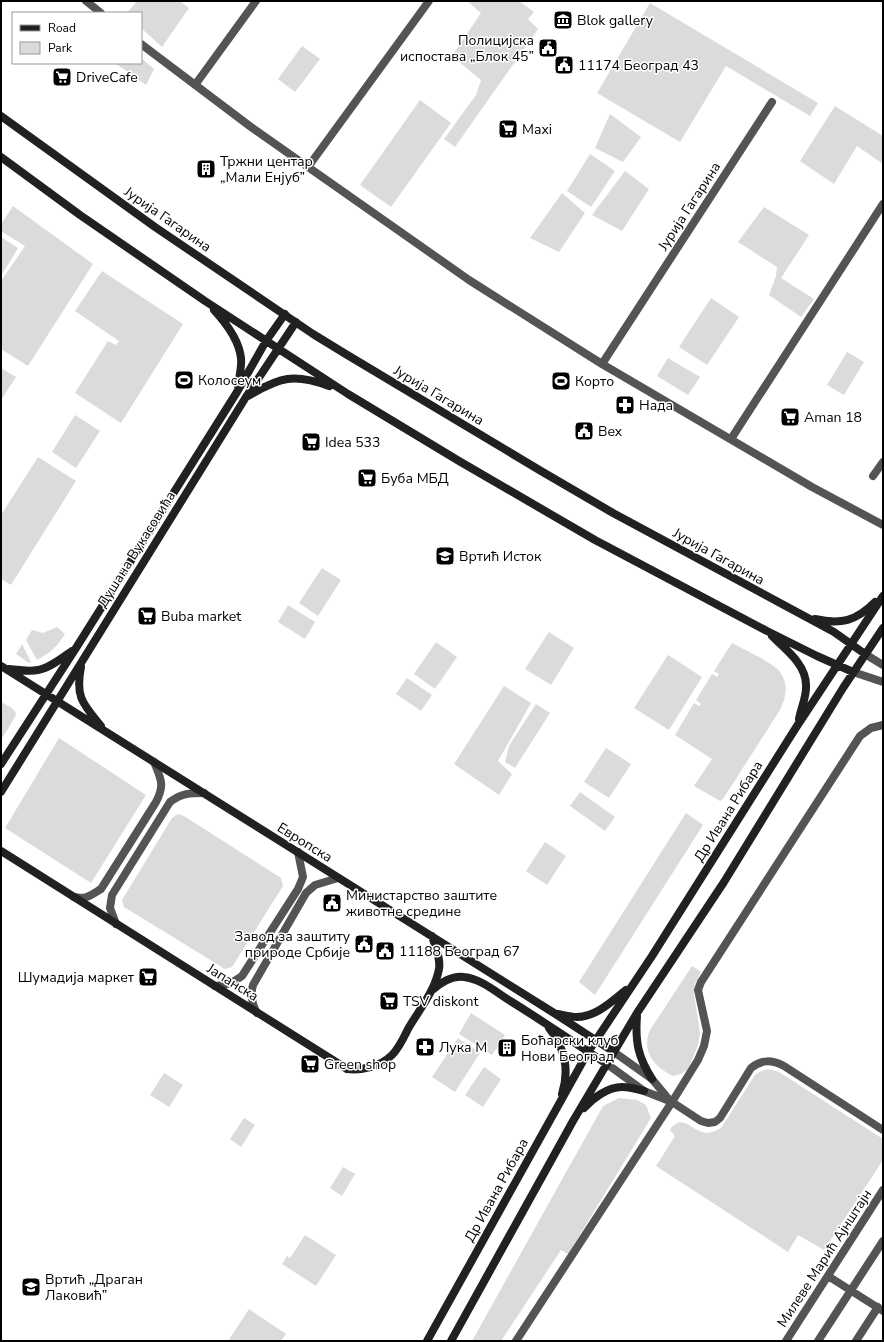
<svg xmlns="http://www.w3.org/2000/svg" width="884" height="1342" viewBox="0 0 884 1342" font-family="'Nunito Sans',sans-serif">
<rect width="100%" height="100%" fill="#fff"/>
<path fill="#dbdbdb" d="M 137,1 L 180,1 L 189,8 L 162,47 L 141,28 L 141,13 L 127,13 Z
M 467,1 L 519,1 L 534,12 L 528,19 L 538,29 L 455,147 L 444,139 L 476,95 L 481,80 L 452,56 L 481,13 Z
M 650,3 L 818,103 L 810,116 L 726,66 L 680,142 L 597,93 Z
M 302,46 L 320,59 L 295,92 L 278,79 Z
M 141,58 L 154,69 L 146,85 L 115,63 L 141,63 Z
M 420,100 L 451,123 L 391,207 L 360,185 Z
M 835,106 L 883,136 L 883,164 L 857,146 L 834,184 L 800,161 Z
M 610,114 L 641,137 L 623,162 L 595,148 Z
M 590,154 L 615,171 L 591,207 L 567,191 Z
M 625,171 L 649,189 L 622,231 L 592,215 Z
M 562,193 L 585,213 L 559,252 L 530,238 Z
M 13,206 L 93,264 L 28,366 L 1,349 L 1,281 L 25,246 L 1,231 L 1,224 Z
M 764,207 L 809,235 L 781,278 L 814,299 L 801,317 L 769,295 L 776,276 L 777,267 L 738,242 Z
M 1,237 L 18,248 L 1,276 Z
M 102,271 L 183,324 L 121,423 L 75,393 L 108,341 L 116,345 L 119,341 L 75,311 Z
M 711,298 L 739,317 L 707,365 L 679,347 Z
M 847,352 L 864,362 L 844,395 L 827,385 Z
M 668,358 L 700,377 L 688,395 L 657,376 Z
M 1,368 L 16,377 L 1,400 Z
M 75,415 L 100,431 L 76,468 L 52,452 Z
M 38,457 L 76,481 L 11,585 L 1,579 L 1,515 Z
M 322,568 L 341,580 L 318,616 L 299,603 Z
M 288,605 L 315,622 L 305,639 L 278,622 Z
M 57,627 L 65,634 C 57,647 50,653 37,660 L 26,640 L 32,630 L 43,633 Z
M 549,632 L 574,648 L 551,685 L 525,669 Z
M 436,642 L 457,657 L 435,689 L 414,674 Z
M 732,643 C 743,649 774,663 780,672 C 789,684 786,698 780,710 L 723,799 L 720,801 L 694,786 L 712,759 L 675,735 L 694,703 L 699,706 L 701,704 L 696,700 L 712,674 L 717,677 L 719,674 L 714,671 Z
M 22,644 L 31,662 L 29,663 L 16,654 Z
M 668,655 L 702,677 L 669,730 L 634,708 Z
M 407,678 L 432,695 L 421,711 L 396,694 Z
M 504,686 L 531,703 L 498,761 L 512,774 L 499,795 L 454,764 Z
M 1,702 L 12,708 L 16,713 L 15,717 L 1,740 Z
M 536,704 L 550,713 L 515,768 L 505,762 L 509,746 Z
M 59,738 L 146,795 L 91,883 L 5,828 Z
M 606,748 L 631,764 L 609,798 L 584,782 Z
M 580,792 L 615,817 L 605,831 L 570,806 Z
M 686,813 L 703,825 L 595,995 L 579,982 Z
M 178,814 L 184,816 L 281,878 L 283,886 L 232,967 L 225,969 L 124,907 L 122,900 L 172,818 Z
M 545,842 L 566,856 L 547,885 L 526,871 Z
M 692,966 L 701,972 L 695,984 L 694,994 L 700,1033 L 698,1045 L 688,1069 L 681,1074 L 673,1076 C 654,1067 641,1051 650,1030 Z
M 471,1013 L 505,1035 L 492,1055 L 459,1034 Z
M 458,1038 L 480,1053 L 455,1092 L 432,1077 Z
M 484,1067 L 501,1079 L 483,1107 L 465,1095 Z
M 768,1069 L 779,1072 L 883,1139 L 883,1160 L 824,1250 L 798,1235 L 788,1252 L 656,1166 L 675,1136 L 670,1130 C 682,1112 691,1131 706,1133 C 712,1133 716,1130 721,1128 L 755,1075 L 759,1072 Z
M 164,1073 L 183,1085 L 169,1107 L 150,1095 Z
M 619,1098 L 637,1100 L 646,1105 L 651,1118 L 568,1254 L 561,1250 L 501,1341 L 472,1341 L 603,1106 Z
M 244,1118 L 255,1125 L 241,1147 L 230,1139 Z
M 343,1167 L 355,1174 L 342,1196 L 330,1188 Z
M 305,1235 L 336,1255 L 316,1286 L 282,1264 L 287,1256 L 290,1258 Z
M 249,1309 L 286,1334 L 281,1341 L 228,1341 Z"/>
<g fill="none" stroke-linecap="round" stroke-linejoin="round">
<path stroke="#545454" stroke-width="8" d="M 86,1 L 101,13
M 141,44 L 251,127 L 469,280 L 602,364 L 812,487 L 883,525
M 195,85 L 256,1
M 308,167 L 429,1
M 602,364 L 772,102
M 731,439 L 883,204
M 873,476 L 883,462
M 865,654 L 883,665
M 853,672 L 883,682
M 74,897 C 86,900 91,895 101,889 L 156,802 C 165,785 161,779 154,762
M 116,924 L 110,908 L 112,895 L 170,802 C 182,793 190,793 204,793
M 215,986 C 227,985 232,983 242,976 L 298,889 L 303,877 L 298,852
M 257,1013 C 252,1004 250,995 253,985 L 306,893 L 315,885 L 338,878
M 614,1052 L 652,1079 L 671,1102
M 607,1064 L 644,1091 L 672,1102 L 701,1121 L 708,1123 L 715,1122 L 720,1118 L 751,1068 C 762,1059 772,1060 784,1066 L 883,1130
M 828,1276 L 883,1311
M 516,1341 L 672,1102 L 698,1060 L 704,1046 L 707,1031 L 698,990 L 701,982 L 860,736 L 871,728 L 883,725
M 786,1341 L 883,1190
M 818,1341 L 883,1241
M 856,1341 L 878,1307"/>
<path stroke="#212121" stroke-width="8" d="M 1,116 L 155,227 L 313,334 L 344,353 L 541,471 L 613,513 L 834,632 L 865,654
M 1,157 L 80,215 L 205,301 L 348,394 L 459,461 L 595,540 L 767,631 L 817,656 L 853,672
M 214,310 C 226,323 239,340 241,358 C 242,367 239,377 238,386
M 248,396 C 280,377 294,373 329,386
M 815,619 C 841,625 856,621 875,602
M 772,636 C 785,649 806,664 806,685 C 807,696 801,708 799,719
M 1,666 L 554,1013 L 614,1052
M 81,667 C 75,697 83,704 101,726
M 9,669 C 18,670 29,672 38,670 C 50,668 62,658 72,651
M 1,764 L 76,648 L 237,392 L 266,341 L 285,314
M 1,792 L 246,397 L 296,322
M 1,851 L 347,1069 C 362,1071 381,1066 392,1055 C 399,1048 404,1037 408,1029 C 419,1010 435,991 439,969 C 441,959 435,946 432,936
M 431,991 C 440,983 451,975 464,977 C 482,979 497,993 512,1002 C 544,1022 575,1043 607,1064
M 558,1014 C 564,1015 570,1017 577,1017 C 596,1017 612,1001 626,990
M 637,1016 C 635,1042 638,1057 652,1079
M 549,1028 C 565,1048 570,1069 562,1094
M 584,1108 C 593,1098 608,1087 622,1087 C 629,1087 637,1089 644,1091
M 427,1341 L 588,1052 L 652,956 L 797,726 L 883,596
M 451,1341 L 573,1121 L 637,1013 L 724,882 L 843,688 L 883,628"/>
</g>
<defs>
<symbol id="museum-square" viewBox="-11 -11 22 22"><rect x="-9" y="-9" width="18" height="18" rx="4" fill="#000" stroke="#fff"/><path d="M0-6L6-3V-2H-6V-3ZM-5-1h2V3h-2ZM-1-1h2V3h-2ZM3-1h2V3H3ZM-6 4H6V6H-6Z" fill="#fff"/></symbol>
<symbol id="civic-square" viewBox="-11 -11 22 22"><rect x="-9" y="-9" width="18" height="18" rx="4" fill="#000" stroke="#fff"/><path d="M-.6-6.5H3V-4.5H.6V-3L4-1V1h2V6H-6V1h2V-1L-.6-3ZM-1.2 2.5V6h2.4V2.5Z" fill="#fff"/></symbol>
<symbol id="supermarket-square" viewBox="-11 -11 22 22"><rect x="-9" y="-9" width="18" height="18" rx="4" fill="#000" stroke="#fff"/><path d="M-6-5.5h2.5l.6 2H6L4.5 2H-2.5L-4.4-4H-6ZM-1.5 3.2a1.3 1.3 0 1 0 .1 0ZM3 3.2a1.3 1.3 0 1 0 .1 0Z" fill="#fff"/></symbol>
<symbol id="building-square" viewBox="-11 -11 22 22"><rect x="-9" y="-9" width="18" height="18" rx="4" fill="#000" stroke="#fff"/><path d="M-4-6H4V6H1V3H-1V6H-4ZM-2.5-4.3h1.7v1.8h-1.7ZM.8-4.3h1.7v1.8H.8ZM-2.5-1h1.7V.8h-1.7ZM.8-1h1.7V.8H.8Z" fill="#fff"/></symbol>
<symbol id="stadium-square" viewBox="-11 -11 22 22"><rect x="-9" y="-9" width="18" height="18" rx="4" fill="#000" stroke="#fff"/><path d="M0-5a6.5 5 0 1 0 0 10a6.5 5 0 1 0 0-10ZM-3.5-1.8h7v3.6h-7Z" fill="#fff"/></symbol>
<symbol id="pharmacy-square" viewBox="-11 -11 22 22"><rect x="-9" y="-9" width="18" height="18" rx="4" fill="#000" stroke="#fff"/><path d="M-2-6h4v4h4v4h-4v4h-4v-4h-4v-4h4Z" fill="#fff"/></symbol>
<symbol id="school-square" viewBox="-11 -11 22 22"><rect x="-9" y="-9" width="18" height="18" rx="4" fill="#000" stroke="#fff"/><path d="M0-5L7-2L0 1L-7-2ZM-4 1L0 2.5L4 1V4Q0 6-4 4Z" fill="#fff"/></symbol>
</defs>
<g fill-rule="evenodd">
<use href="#museum-square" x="552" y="9" width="22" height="22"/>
<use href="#civic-square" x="537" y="37" width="22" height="22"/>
<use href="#civic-square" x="553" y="54" width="22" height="22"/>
<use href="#supermarket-square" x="51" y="66" width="22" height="22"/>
<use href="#supermarket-square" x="497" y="118" width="22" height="22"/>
<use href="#building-square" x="195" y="158" width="22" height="22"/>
<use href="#stadium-square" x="173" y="369" width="22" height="22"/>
<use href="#stadium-square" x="550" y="370" width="22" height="22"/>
<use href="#pharmacy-square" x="614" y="394" width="22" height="22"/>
<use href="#supermarket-square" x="779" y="406" width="22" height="22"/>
<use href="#civic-square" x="573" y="420" width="22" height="22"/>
<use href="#supermarket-square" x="300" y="431" width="22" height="22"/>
<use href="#supermarket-square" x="356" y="467" width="22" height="22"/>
<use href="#school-square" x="434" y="545" width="22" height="22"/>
<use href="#supermarket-square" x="136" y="605" width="22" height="22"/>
<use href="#civic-square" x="321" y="892" width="22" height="22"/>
<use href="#civic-square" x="353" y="933" width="22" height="22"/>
<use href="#civic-square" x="374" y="940" width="22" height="22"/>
<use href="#supermarket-square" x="137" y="966" width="22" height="22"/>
<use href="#supermarket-square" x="378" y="990" width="22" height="22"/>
<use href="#pharmacy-square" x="414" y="1036" width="22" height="22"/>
<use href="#building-square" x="496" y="1037" width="22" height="22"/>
<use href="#supermarket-square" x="299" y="1053" width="22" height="22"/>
<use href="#school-square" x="20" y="1276" width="22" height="22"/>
</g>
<g text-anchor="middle" stroke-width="3" stroke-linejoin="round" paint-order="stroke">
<g font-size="14" fill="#000" stroke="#fff" text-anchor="start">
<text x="577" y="25">Blok gallery</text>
<text x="534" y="45" text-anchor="end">Полицијска<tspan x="534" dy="16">испостава „Блок 45”</tspan></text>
<text x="578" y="70">11174 Београд 43</text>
<text x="76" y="82">DriveCafe</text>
<text x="522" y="134">Maxi</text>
<text x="220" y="166">Тржни центар<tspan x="220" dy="16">„Мали Енјуб”</tspan></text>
<text x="198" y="385">Колосеум</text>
<text x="575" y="386">Корто</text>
<text x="639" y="410">Нада</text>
<text x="804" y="422">Aman 18</text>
<text x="598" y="436">Bex</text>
<text x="325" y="447">Idea 533</text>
<text x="381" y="483">Буба МБД</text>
<text x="459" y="561">Вртић Исток</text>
<text x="161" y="621">Buba market</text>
<text x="346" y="900">Министарство заштите<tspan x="346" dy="16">животне средине</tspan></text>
<text x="350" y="941" text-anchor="end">Завод за заштиту<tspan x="350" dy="16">природе Србије</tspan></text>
<text x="399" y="956">11188 Београд 67</text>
<text x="134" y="982" text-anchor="end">Шумадија маркет</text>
<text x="403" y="1006">TSV diskont</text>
<text x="521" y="1045">Боћарски клуб<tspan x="521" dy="16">Нови Београд</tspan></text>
<text x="439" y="1052">Лука М</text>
<text x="324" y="1069">Green shop</text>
<text x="45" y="1284">Вртић „Драган<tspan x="45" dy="16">Лаковић”</tspan></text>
</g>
<g font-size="14" fill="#000" stroke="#fff">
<text transform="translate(689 206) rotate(-57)" y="5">Јурија Гагарина</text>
<text transform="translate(168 219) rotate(35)" y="5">Јурија Гагарина</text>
<text transform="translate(439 395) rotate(31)" y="5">Јурија Гагарина</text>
<text transform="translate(136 549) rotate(-58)" y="5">Душана Вукасовића</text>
<text transform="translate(719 556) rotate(29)" y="5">Јурија Гагарина</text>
<text transform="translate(728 811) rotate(-58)" y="5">Др Ивана Рибара</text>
<text transform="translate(305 842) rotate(32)" y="5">Европска</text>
<text transform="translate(233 982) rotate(32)" y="5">Јапанска</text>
<text transform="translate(496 1190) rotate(-61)" y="5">Др Ивана Рибара</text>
<text transform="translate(824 1258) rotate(-57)" y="5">Милеве Марић Ајнштајн</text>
</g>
</g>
<rect width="884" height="1342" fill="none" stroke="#000000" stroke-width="4"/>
<rect x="12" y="12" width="130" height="52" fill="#ffffff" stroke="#999999"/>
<rect x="20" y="25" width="20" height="6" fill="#212121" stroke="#999999"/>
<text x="48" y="32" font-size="12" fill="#000000">Road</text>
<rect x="20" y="42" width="20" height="12" fill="#dbdbdb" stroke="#999999"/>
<text x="48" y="52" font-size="12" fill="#000000">Park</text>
</svg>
